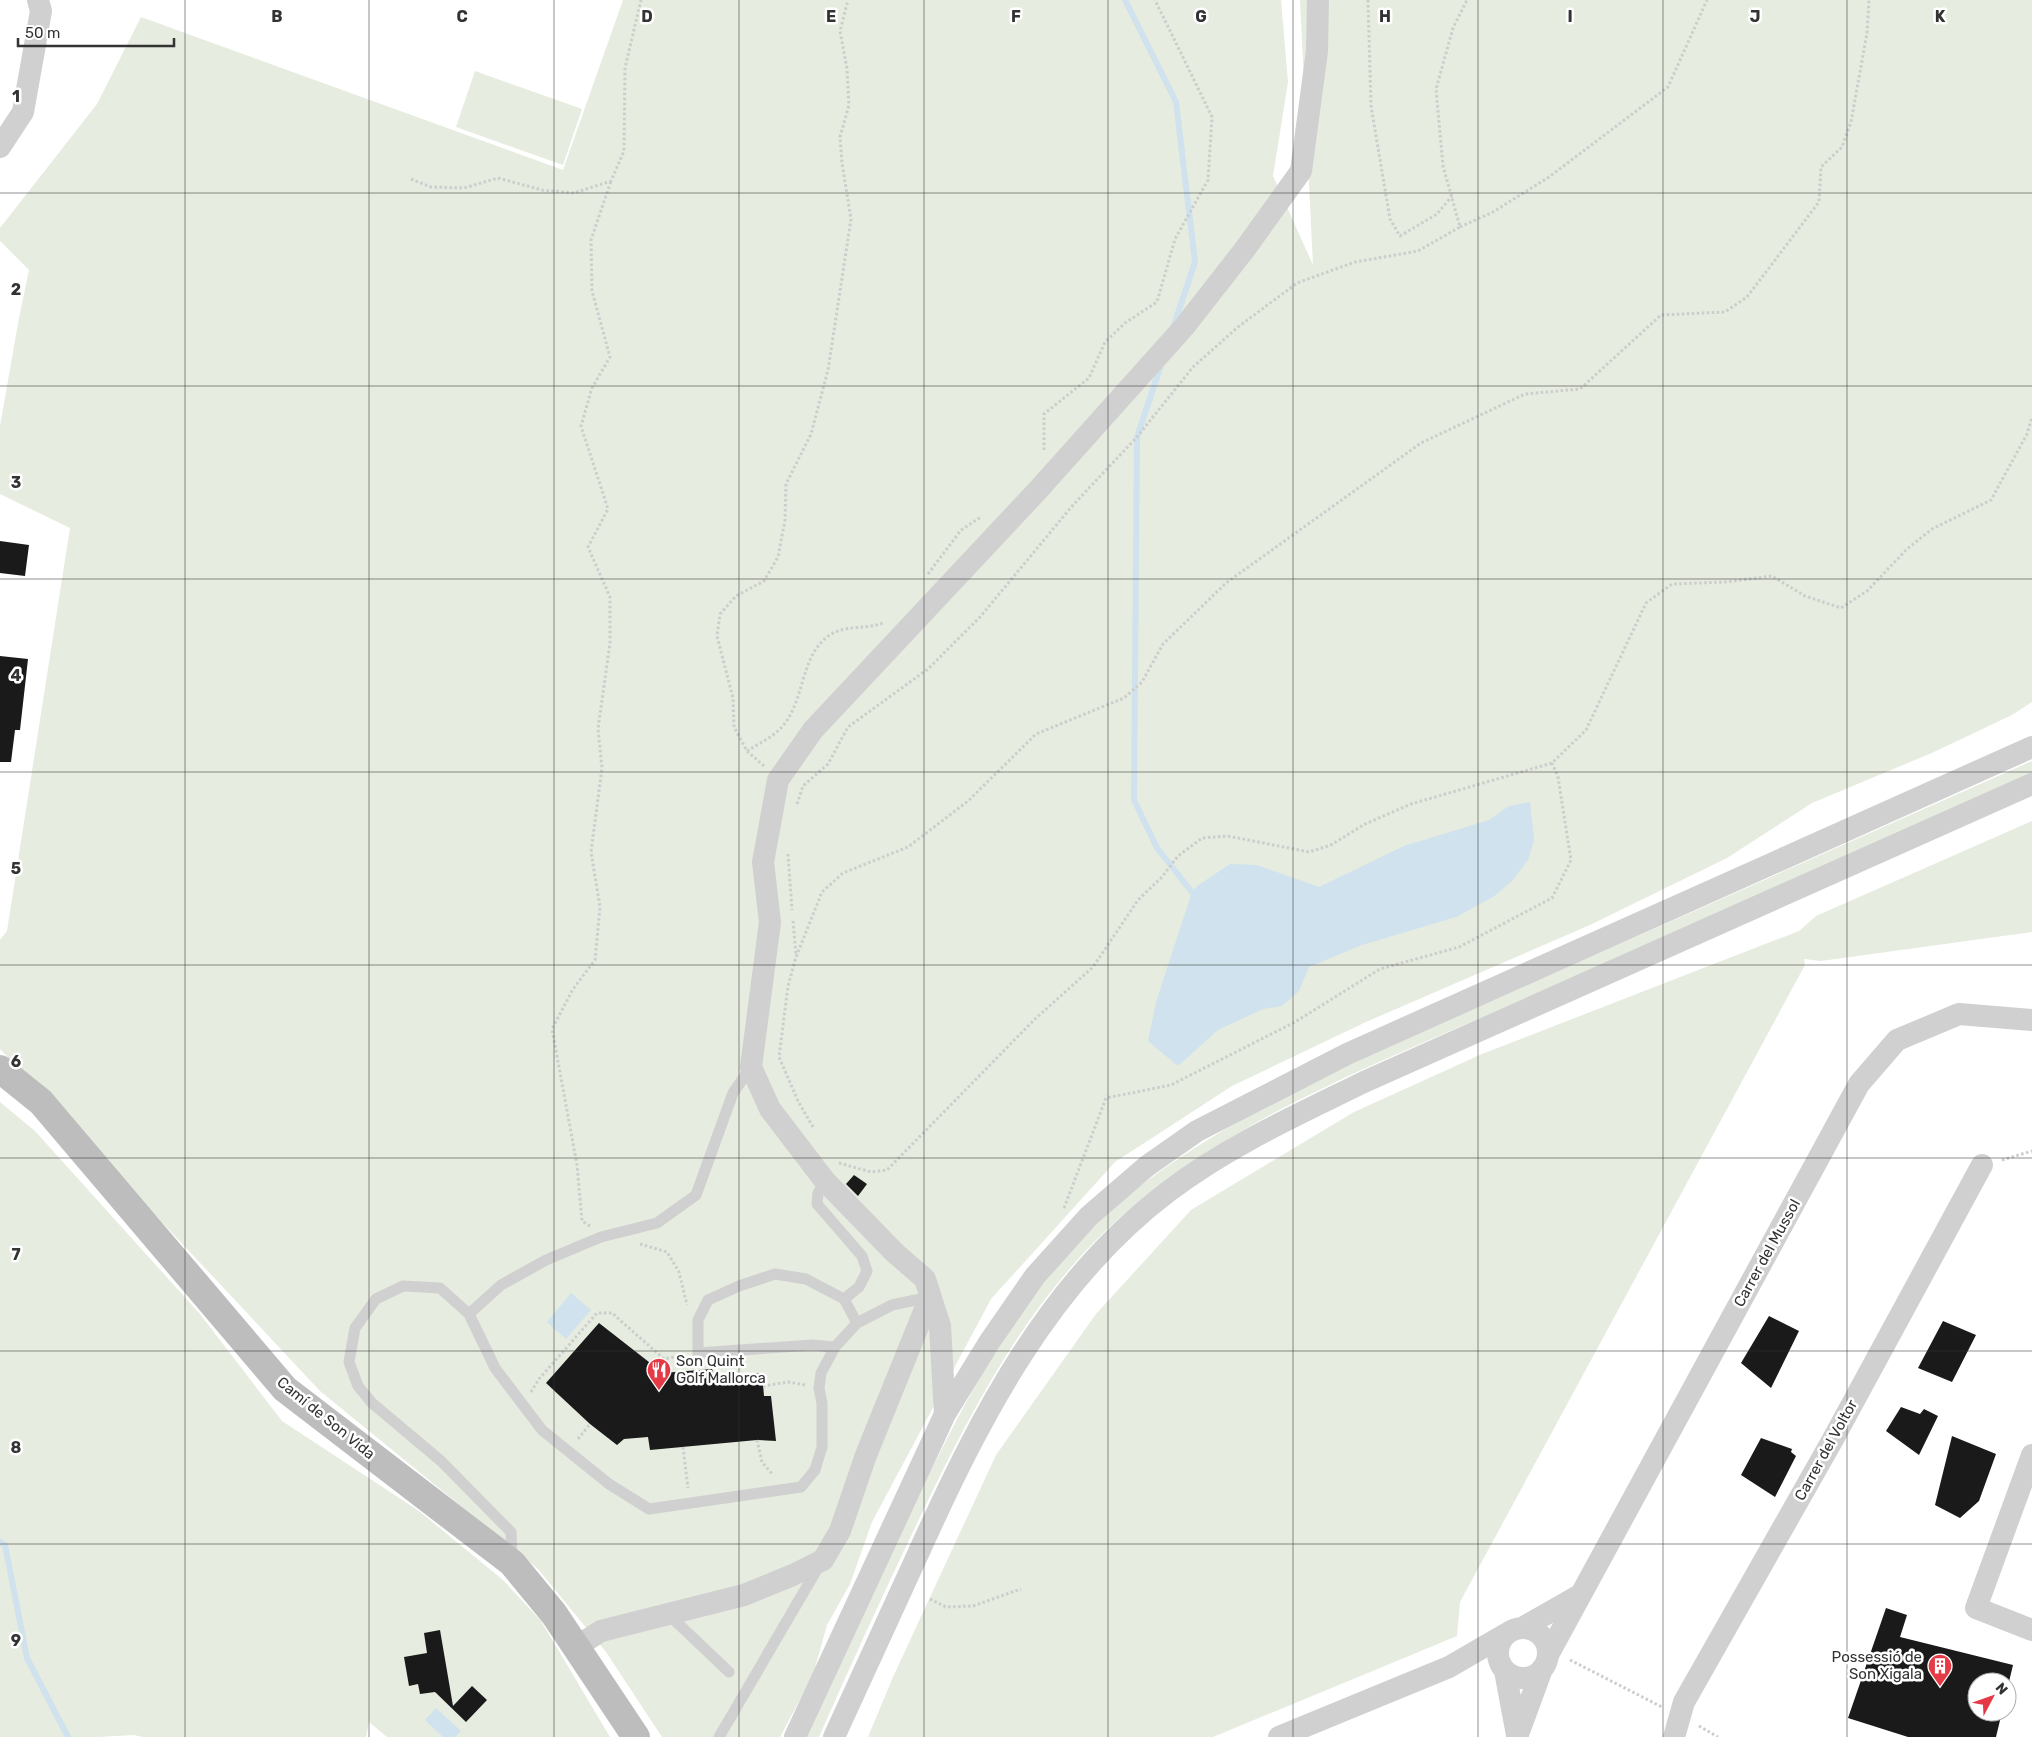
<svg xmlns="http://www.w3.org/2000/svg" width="2032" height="1737" viewBox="0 0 2032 1737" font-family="Rubik,sans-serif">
<rect width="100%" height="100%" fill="#fff"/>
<path fill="#e6ecdf" d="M 623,0 L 1281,0 L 1288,82 L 1273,176 L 1313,265 L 1300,0 L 2032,0 L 2032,702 L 2012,715 L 1934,752 L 1812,803 L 1727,858 L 1590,925 L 1366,1022 L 1232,1086 L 1115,1162 L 991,1299 L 872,1522 L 850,1584 L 827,1625 L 813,1675 L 780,1737 L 662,1737 L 606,1652 L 538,1569 L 320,1391 L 0,1049 L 0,940 L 7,931 L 70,528 L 0,494 L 0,426 L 19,318 L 29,270 L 0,241 L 0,228 L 97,104 L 141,17 L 563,170 Z
M 475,71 L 582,109 L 563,165 L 456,127 Z
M 2032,761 L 2032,773 C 1867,849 1699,921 1533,995 C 1374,1066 1190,1130 1073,1265 C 1008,1339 963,1427 921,1515 C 886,1588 852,1662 819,1737 L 805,1737 C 837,1668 870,1599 902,1531 C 955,1420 1009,1306 1100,1220 C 1164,1161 1239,1120 1316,1079 Z
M 2032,821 L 2032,932 L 1821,961 L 1804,959 L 1805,965 L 1460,1602 L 1457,1636 L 1213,1737 L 868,1737 L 893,1677 L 996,1455 L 1096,1314 L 1191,1210 L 1354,1112 L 1482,1054 L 1799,931 L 1816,916 Z
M 0,1102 L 35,1131 L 200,1314 L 282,1421 L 419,1511 L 503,1580 L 541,1621 L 610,1737 L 387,1737 L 369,1722 L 366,1737 L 143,1737 L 134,1735 L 99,1737 L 0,1737 Z"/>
<path fill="#cfe2ee" d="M 1530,802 L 1534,840 L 1528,860 L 1512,881 L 1493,897 L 1456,917 L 1362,945 L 1309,967 L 1299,991 L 1282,1006 L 1263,1009 L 1218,1030 L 1178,1066 L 1148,1041 L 1156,1002 L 1192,892 L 1197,886 L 1230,864 L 1257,865 L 1319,887 L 1404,846 L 1489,820 L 1509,806 Z
M 571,1293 L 591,1310 L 566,1339 L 547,1322 Z
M 436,1708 L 461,1731 L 455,1737 L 443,1737 L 425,1720 Z"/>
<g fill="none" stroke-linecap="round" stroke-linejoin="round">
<path stroke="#cfe2ee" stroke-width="6" d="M 1125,0 L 1176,102 L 1195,262 L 1174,325
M 1161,365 L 1137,437 L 1134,800 L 1157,848 L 1192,892
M 0,1542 L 5,1545 L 27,1658 L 68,1737"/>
</g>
<path fill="#1a1a1a" d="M 0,541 L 29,545 L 25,576 L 0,573 Z
M 0,656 L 28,659 L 20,730 L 15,730 L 11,762 L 0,762 Z
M 854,1175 L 867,1184 L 858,1196 L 846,1184 Z
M 1769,1316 L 1799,1331 L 1771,1388 L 1741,1363 Z
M 1943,1321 L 1976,1335 L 1952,1382 L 1918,1368 Z
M 599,1323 L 663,1373 L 712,1369 L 715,1377 L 762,1373 L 764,1396 L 771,1396 L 776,1441 L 757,1440 L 650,1450 L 648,1437 L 624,1439 L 617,1445 L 590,1424 L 546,1383 Z
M 1901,1407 L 1920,1414 L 1924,1409 L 1938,1416 L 1919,1455 L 1886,1431 Z
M 1952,1436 L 1996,1454 L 1979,1501 L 1960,1518 L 1935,1505 Z
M 1761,1438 L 1792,1449 L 1791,1452 L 1796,1456 L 1775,1497 L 1741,1475 Z
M 1886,1608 L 1907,1615 L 1900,1637 L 2013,1665 L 2007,1690 L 2007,1682 L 1977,1682 L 1977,1712 L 2002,1712 L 1996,1737 L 1908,1737 L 1848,1718 Z
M 440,1630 L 453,1706 L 472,1686 L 487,1700 L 466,1722 L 435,1692 L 420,1694 L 418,1684 L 409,1686 L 404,1657 L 427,1653 L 424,1633 Z"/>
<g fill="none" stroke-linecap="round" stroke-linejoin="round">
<path stroke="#cdcdcd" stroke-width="3" stroke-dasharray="2.5 2.5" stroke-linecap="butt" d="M 1368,0 L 1371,106 L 1390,219 L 1400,236 L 1437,214 L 1452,196
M 411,179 L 431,187 L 464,188 L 498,178 L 542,190 L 574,193 L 611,181 L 624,151 L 625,68 L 641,0
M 1460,227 L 1493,212 L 1549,177 L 1668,87 L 1707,0
M 1044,450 L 1044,414 L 1089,378 L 1105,342 L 1125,323 L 1157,302 L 1175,239 L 1208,180 L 1212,117 L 1155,0
M 928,574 L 961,530 L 981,517
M 747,751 C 758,744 771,738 780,729 C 805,704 799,659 827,637 C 843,624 865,630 883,623
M 764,766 L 747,751 L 734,727 L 733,698 L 717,636 L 720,614 L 736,596 L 764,581 L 778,557 L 785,520 L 786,484 L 811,434 L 828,370 L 851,219 L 842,163 L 840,137 L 849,105 L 847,69 L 840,31 L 848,0
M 797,804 L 803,786 L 828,764 L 848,727 L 928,669 L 980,617 L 1073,505 L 1137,437 L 1193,367 L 1238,327 L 1297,283 L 1355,262 L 1418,251 L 1460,227 L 1443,166 L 1436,89 L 1453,28 L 1467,0
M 788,854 L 792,910
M 793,921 L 796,955
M 813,1127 L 798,1101 L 779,1057 L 788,986 L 796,957 L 822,892 L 843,873 L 908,847 L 968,801 L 1036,734 L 1124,698 L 1142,682 L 1163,644 L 1226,583 L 1421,443 L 1525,394 L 1580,389 L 1661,315 L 1725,312 L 1747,297 L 1819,202 L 1821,167 L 1842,147 L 1851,122 L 1867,33 L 1869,0
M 2002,1160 L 2032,1151
M 839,1163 L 871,1172 L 887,1170 L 1035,1019 L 1093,967 L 1138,900 L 1162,877 L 1178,856 L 1202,838 L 1228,836 L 1309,852 L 1331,845 L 1365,824 L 1411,804 L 1552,763 L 1586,730 L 1646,603 L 1672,584 L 1726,582 L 1772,576 L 1805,596 L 1841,608 L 1867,591 L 1907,549 L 1932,529 L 1991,500 L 2027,434 L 2032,417
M 1064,1208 L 1106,1098 L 1171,1085 L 1295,1022 L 1380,969 L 1459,947 L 1552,898 L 1571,860 L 1558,777 L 1552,763
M 590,1226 L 582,1221 L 577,1165 L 552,1029 L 573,989 L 595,960 L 600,907 L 591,852 L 602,768 L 598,729 L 610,643 L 610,597 L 588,547 L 608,509 L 581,426 L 592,388 L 610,357 L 592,291 L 591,240 L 611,181
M 640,1244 L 667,1252 L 679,1272 L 687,1305
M 763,1386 L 789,1382 L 805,1385
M 531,1392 L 539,1379 L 597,1313 L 612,1313 L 664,1359 L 683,1355
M 578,1439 L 590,1424
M 757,1440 L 762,1462 L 773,1475
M 683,1447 L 688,1488
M 930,1599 L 946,1607 L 973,1606 L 1021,1589
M 1570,1660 L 1662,1707
M 1699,1726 L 1718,1737"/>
<path stroke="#d0d0d0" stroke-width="11" d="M 825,1181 L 818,1193 L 817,1204 L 862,1256 L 867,1271 L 859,1287 L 844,1299
M 469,1314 L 501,1285 L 546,1260 L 601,1237 L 657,1223 L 696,1195 L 733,1093 L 751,1067
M 835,1347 L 812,1345 L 698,1353 L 698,1320 L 708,1300 L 739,1286 L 775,1274 L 806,1279 L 844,1299 L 857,1323
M 512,1559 L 511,1532 L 441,1461 L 372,1403 L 358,1386 L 349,1362 L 355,1328 L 376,1299 L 403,1286 L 440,1288 L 469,1314 L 495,1368 L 542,1430 L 609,1484 L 649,1509 L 801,1487 L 815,1470 L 822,1447 L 822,1403 L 819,1388 L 821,1373 L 835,1347 L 857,1323 L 892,1305 L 930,1297
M 668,1614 L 729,1672
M 719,1737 L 819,1566"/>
<path stroke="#d0d0d0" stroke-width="22" d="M 0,147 L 23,112 L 41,11 L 38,0
M 945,1414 L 940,1326 L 925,1279 L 895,1253 L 825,1181 L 770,1109 L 751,1067 L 770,922 L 763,862 L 778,780 L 813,730 L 1038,490 L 1184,327 L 1245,249 L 1301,171 L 1317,51 L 1318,0
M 2032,1455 L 1976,1608 L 2032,1630
M 1522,1628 L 1578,1596
M1498 1653a25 25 0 1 1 50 0a25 25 0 1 1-50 0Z
M 576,1647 L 601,1631 L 744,1595 L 793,1575 L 823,1560 L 840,1531 L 866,1455 L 930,1297
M 1548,1655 L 1859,1084 L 1897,1040 L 1959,1014 L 2032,1020
M 1505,1671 L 1517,1735
M 795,1737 L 945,1414 L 990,1341 L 1035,1276 L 1089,1216 L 1147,1166 L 1197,1131 L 1347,1054 L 2032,747
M 834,1737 C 862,1676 890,1615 918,1554 C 979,1419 1048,1282 1169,1191 C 1228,1146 1297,1115 1364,1082 L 2032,784
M 1279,1737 L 1449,1667 L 1506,1634
M 1517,1737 L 1542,1669
M 1674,1737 L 1684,1702 L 1832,1441 L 1982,1165"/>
<path stroke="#bdbdbd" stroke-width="28" d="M 0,1069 L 41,1102 L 285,1389 L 512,1563 L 554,1614 L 636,1737"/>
</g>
<path fill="none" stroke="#333" stroke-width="1" stroke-opacity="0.55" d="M 185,0 L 185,1737M 369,0 L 369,1737M 554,0 L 554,1737M 739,0 L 739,1737M 924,0 L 924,1737M 1108,0 L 1108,1737M 1293,0 L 1293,1737M 1478,0 L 1478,1737M 1663,0 L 1663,1737M 1847,0 L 1847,1737M 0,193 L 2032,193M 0,386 L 2032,386M 0,579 L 2032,579M 0,772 L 2032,772M 0,965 L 2032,965M 0,1158 L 2032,1158M 0,1351 L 2032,1351M 0,1544 L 2032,1544"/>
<defs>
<symbol id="restaurant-pin" viewBox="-11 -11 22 30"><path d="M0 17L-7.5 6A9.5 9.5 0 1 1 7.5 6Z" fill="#e63946" stroke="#fff"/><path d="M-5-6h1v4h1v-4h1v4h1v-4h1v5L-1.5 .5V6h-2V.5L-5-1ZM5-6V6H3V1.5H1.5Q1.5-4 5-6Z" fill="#fff"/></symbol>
<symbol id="building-pin" viewBox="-11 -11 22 30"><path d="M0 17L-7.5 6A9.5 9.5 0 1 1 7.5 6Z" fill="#e63946" stroke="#fff"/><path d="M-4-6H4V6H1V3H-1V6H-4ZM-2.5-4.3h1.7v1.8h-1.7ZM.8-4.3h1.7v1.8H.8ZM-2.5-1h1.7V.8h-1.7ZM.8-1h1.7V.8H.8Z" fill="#fff"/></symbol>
</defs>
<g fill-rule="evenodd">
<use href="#restaurant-pin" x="645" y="1356" width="28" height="38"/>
<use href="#building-pin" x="1926" y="1652" width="28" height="38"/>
</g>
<g text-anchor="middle" stroke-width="5" stroke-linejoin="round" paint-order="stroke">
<g font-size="15" fill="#333" stroke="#fff">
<text transform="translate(1767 1253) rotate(-61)" y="5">Carrer del Mussol</text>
<text transform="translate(326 1418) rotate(39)" y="5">Camí de Son Vida</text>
<text transform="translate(1826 1450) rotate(-61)" y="5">Carrer del Voltor</text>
</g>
<g font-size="15" fill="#333" stroke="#fff" text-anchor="start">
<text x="676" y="1366">Son Quint<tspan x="676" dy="17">Golf Mallorca</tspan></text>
<text x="1922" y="1662" text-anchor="end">Possessió de<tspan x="1922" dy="17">Son Xigala</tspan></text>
</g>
</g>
<g font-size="16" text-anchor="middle" font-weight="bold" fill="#333" stroke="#fff" stroke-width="5" stroke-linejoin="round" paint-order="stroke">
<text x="277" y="22">B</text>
<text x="462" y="22">C</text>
<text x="647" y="22">D</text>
<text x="831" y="22">E</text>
<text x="1016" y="22">F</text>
<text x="1201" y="22">G</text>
<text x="1385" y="22">H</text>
<text x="1570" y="22">I</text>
<text x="1755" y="22">J</text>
<text x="1940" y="22">K</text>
<text x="16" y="102">1</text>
<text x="16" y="295">2</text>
<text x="16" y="488">3</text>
<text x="16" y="681">4</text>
<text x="16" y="874">5</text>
<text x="16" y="1067">6</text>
<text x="16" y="1260">7</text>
<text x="16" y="1453">8</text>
<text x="16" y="1646">9</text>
</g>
<g transform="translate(1992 1697) rotate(49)"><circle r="24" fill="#ffffff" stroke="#adadad"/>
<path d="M0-4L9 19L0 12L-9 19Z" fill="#e63946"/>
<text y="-8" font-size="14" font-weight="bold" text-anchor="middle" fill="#333333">N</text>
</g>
<path d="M18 38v8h156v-8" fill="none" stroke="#333333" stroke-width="2.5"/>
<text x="25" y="38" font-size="15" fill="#333333" stroke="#ffffff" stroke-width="4" paint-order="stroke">50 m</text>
</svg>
